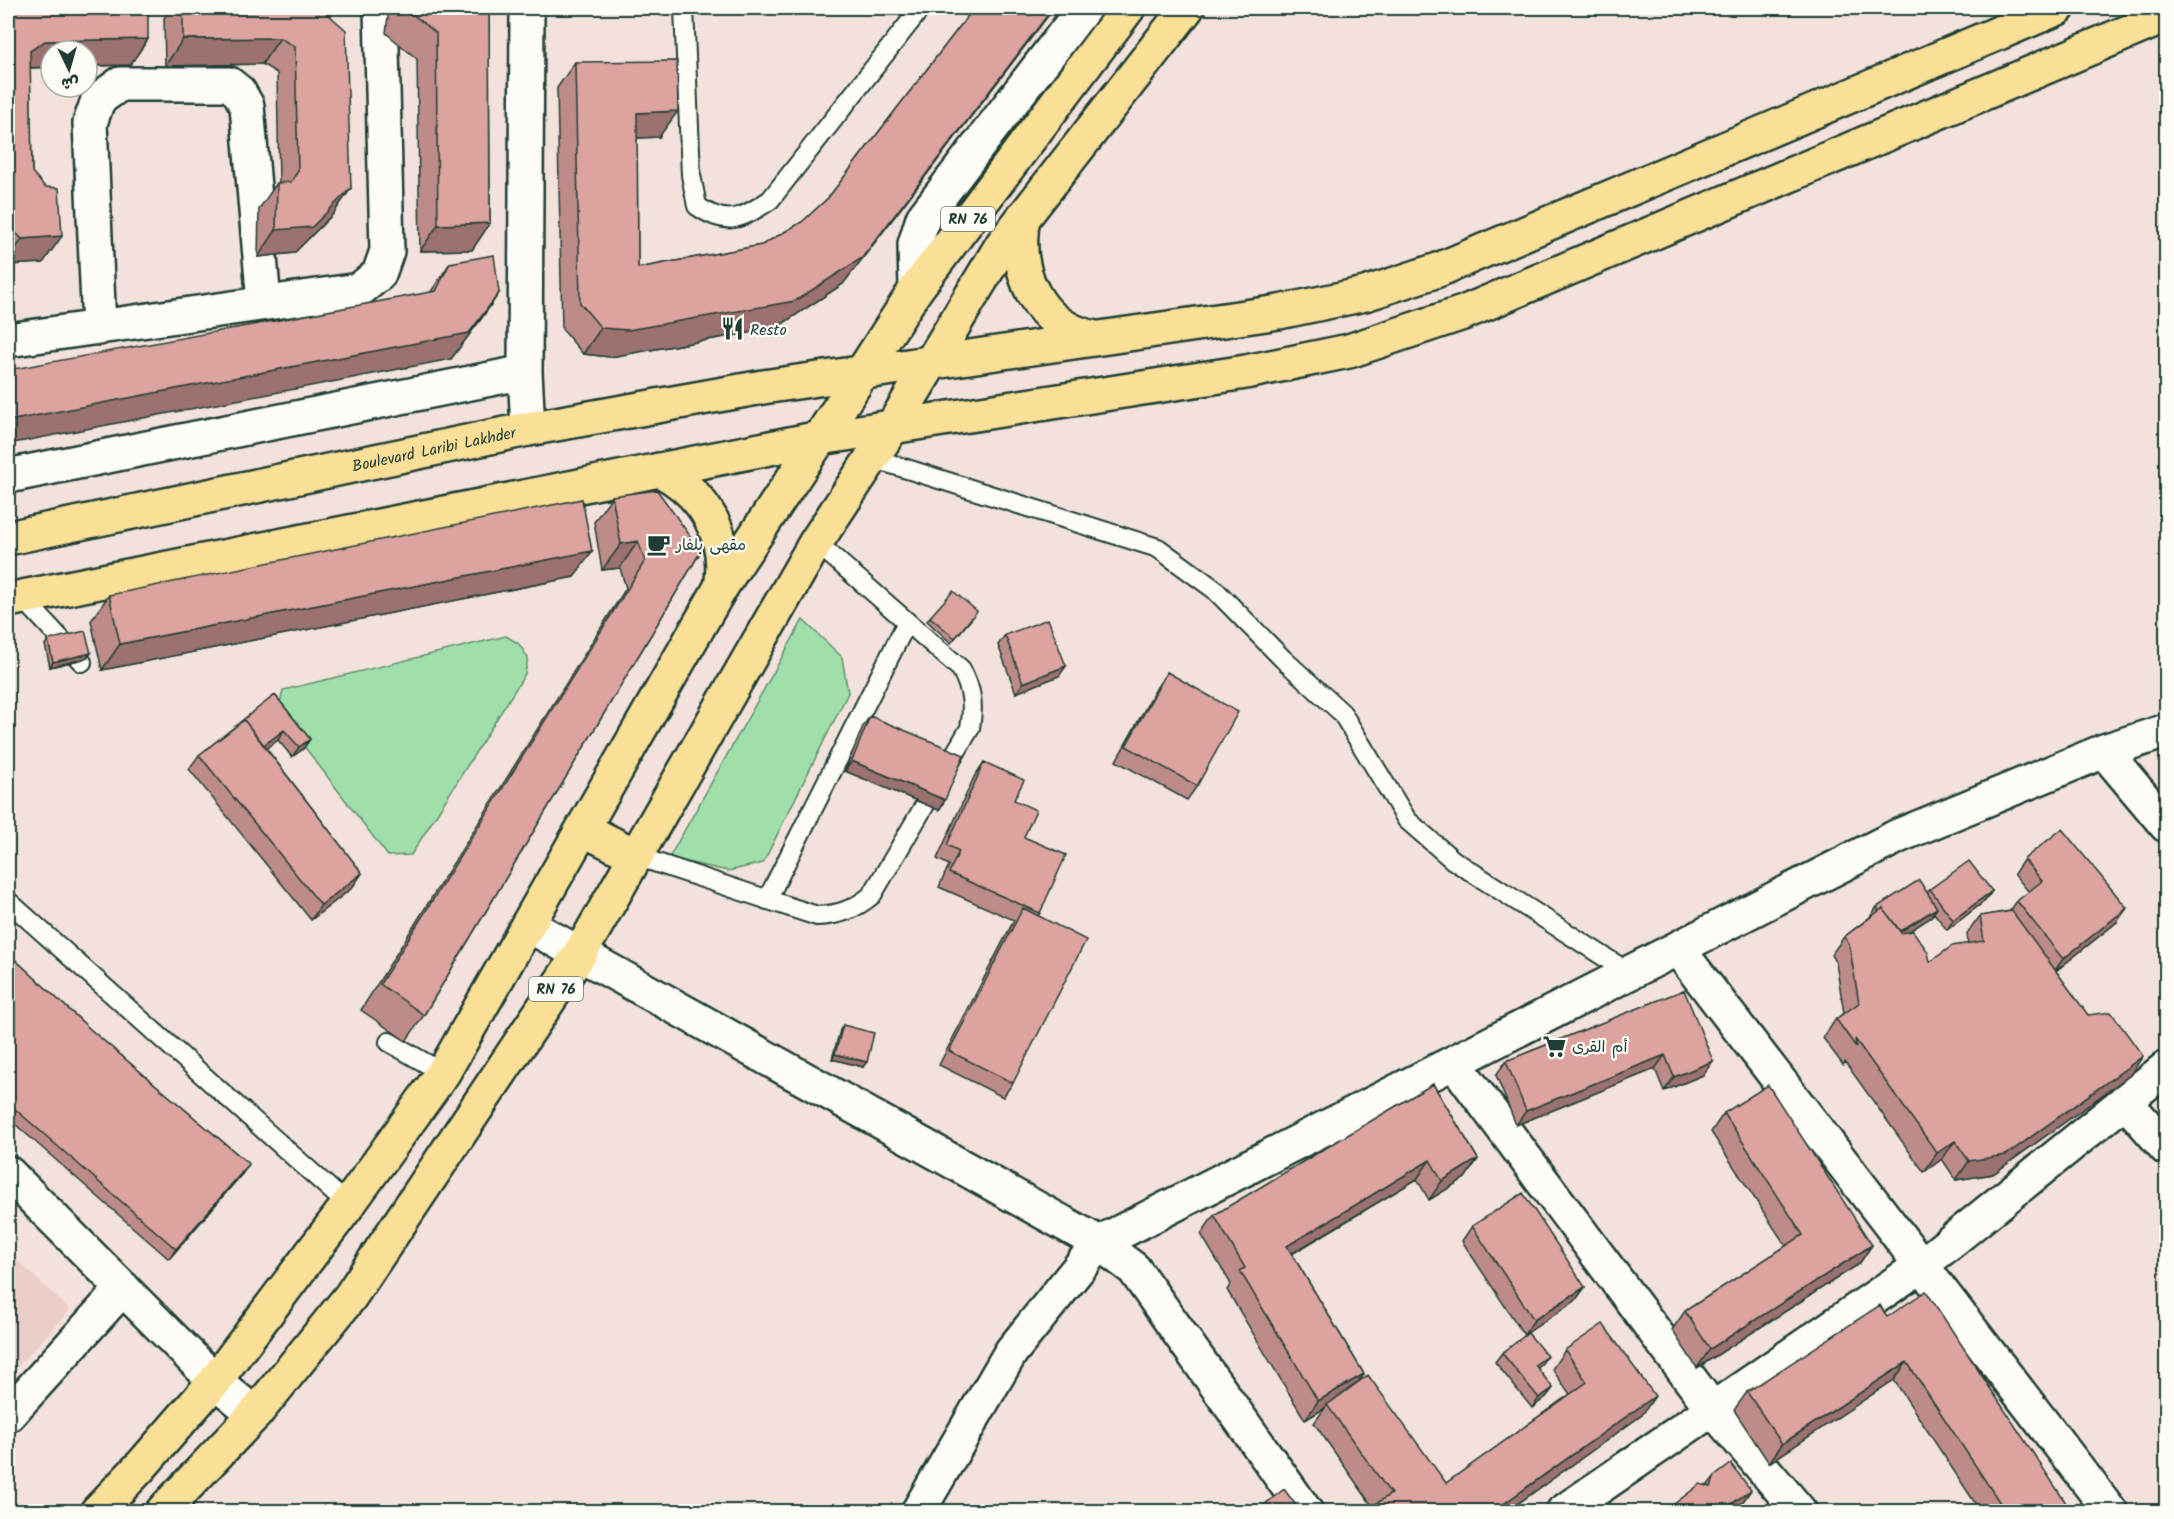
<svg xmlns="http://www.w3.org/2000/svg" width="2174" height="1519" viewBox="0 0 2174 1519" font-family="Kalam,'Playpen Sans Arabic',sans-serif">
<rect width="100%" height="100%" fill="#f3e1dc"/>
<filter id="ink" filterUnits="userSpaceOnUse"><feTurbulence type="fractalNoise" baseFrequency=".0167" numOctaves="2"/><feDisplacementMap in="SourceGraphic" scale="12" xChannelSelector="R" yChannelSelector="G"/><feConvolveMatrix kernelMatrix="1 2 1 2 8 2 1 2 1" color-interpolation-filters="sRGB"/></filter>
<g filter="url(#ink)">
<path fill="#eccec9" d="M 8,1251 L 70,1310 L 8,1377 Z"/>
<path fill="#9fe0aa" stroke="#5f8e6f" stroke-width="1.5" d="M 803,620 L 842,657 L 848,693 L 763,863 L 728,871 L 669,858 Z
M 506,636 L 519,644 L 528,658 L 525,674 L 411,855 L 388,856 L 278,712 L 283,690 Z"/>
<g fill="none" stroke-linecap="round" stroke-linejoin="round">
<defs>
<path id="service" d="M 684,8 L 691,175 L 697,206 C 727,227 741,219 770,200 L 921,8
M 872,458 L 1158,548 L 1214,589 L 1283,659 L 1342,713 L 1407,820 L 1453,860 L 1631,974
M 22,597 L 82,662
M 636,856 L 817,916 C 840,915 855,909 872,895 L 970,728 C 974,705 972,690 961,669 L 816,542
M 767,900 L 907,622
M 8,901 L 348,1205
M 389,1042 L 443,1073"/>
<path id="minor" d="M 527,8 L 525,372 L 528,429
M 916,289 L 915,244 L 923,218 L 1084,8
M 99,328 L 90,123 L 98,100 L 120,84 L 229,84 L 239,92 L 247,106 L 264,303
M 8,340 L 359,290 L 379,274 L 387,251 L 381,8
M 8,476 L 525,372
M 2104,751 L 2166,825
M 528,925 L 1099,1243 L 1011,1352 L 918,1512
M 1678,949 L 2111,1512
M 1455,1064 L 1711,1407 L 1800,1512
M 2125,1101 L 2166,1148
M 8,1173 L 215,1381 L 255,1414
M 8,1415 L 123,1288
M 1306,1512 L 1134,1269 L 1099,1243 L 1898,836 L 2104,751 L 2166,731
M 1563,1512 L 1922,1265 L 2166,1068"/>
<g id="primary">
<path d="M 1023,217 C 1013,272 1037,327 1095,338"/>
<path d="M 893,426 L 1002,245 L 1187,8"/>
<path d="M 820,438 L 916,289 L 1128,8"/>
<path d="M 660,470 C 704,493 730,536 721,587"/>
<path id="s1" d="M 8,538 L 528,429 L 763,387 L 1279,312 L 1365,294 L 1438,270 L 2058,8"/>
<path d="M 8,600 L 820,438 L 1246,372 L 1349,351 L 1463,313 L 2166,16"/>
</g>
<path id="trunk" d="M 583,829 L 636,856
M 97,1512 L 142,1465 L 215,1381 L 348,1205 L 443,1073 L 721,587 L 820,438
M 162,1512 L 255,1414 L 350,1297 L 579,955 L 816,542 L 893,426"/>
</defs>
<use href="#service" stroke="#1f3d34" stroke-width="22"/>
<use href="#minor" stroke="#1f3d34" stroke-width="38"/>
<use href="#primary" stroke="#1f3d34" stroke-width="38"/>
<use href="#trunk" stroke="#1f3d34" stroke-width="38"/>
<use href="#service" stroke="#fdfcf7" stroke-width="18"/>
<use href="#minor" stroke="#fdfcf7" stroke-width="33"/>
<use href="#primary" stroke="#fadf96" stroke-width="33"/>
<use href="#trunk" stroke="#fadf96" stroke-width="33"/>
</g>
<path fill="#be8c88" stroke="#1f3d34" stroke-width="1.5" d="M 8,8 L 148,39 L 130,65 L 30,68 L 32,172 L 43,263 L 8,265 Z
M 171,8 L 321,8 L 351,188 L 333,214 L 294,253 L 258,257 L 259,209 L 277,183 L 279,183 L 277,73 L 262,64 L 165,66 L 164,18 Z
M 389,8 L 489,8 L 490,223 L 472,250 L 420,251 L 417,59 L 386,33 Z
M 974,8 L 1054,8 L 843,284 L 776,328 L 610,357 L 583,354 L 562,329 L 557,88 L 575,62 L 659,137 L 637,138 L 638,268 L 762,245 L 802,222 L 828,198 Z
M 450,263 L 499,293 L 481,319 L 451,359 L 430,293 Z
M 612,496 L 701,551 L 424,1015 L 406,1041 L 361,1010 L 626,588 L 620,568 L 602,570 L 594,522 Z
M 592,551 L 574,577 L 102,670 L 91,621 L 109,595 Z
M 974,616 L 951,643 L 927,621 L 930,617 Z
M 1005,635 L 1066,666 L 1059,676 L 1016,693 L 998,645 Z
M 48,640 L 87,658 L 50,667 L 45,645 Z
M 1167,672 L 1197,786 L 1187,800 L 1116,761 L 1157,687 Z
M 275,695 L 310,739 L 303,749 L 292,757 L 278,740 L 266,748 L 362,873 L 352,888 L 311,920 L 189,769 L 199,755 Z
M 870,716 L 945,800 L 939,810 L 845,771 L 863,726 Z
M 984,762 L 1014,800 L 1024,837 L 1040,913 L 1038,916 L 1013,1083 L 1003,1097 L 939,1065 L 1014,920 L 939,887 L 949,865 L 937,859 L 974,777 Z
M 2024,859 L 2117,922 L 2056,971 L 2130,1075 L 1993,1174 L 1956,1180 L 1942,1159 L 1924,1172 L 1845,1062 L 1843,1065 L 1823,1038 L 1836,1019 L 1844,1013 L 1836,963 L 1831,955 L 1844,937 L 1870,917 L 1877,907 L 1927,893 L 1930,889 L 1992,891 L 1985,901 L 1947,930 L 1934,913 L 1930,918 L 1909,931 L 1930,962 L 1968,943 L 1967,934 L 1980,916 L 2010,911 L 2017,901 L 2029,892 L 2014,874 Z
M 8,953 L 91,1030 L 249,1164 L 242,1174 L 169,1259 L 8,1118 Z
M 1684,990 L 1703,1075 L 1664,1091 L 1655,1069 L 1516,1125 L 1496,1075 L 1506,1061 Z
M 843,1025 L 863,1067 L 832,1059 L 840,1030 Z
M 1433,1084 L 1478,1159 L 1465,1178 L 1429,1200 L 1417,1179 L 1292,1254 L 1364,1374 L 1357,1383 L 1446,1483 L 1570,1394 L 1552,1369 L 1565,1350 L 1642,1415 L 1506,1512 L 1370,1512 L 1373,1507 L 1314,1423 L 1325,1408 L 1305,1420 L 1227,1290 L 1231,1284 L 1201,1234 L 1214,1215 Z
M 1724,1113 L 1872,1245 L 1859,1264 L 1697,1368 L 1672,1330 L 1685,1311 L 1786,1246 L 1711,1132 Z
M 1472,1226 L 1585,1287 L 1575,1301 L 1524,1335 L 1462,1241 Z
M 1887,1317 L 2072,1512 L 1981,1512 L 1894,1380 L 1769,1463 L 1734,1410 L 1747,1392 Z
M 1502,1353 L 1540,1366 L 1537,1368 L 1553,1388 L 1546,1397 L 1532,1408 L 1495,1362 Z
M 1715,1476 L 1738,1509 L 1735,1511 L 1707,1486 Z"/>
<path fill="#9b726f" stroke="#1f3d34" stroke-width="1.5" d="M 1053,8 L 1054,8 L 843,284 L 776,328 L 610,357 L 583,354 L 601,328 L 795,301 Z
M 280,38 L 262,64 L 165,66 L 183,39 Z
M 148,39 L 130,65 L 87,66 L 87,51 L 51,51 L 51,67 L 26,68 L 30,51 L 45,41 Z
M 678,111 L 659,137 L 619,139 L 637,113 Z
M 351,188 L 333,214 L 294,253 L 258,257 L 276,230 Z
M 490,223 L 472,250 L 420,251 L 438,225 Z
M 62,236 L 43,263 L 8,265 L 8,260 L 22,239 Z
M 499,293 L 481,319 L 451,359 L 8,444 L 8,421 Z
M 638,541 L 620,568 L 602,570 L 621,544 Z
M 592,551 L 574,577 L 102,670 L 120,644 Z
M 91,653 L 87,658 L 50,667 L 53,662 Z
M 1066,666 L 1059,676 L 1016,693 L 1023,683 Z
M 284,730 L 278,740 L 253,758 L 260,748 Z
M 310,739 L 303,749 L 292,757 L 299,747 Z
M 852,761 L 945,800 L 939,810 L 845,771 Z
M 362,873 L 352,888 L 311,920 L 321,905 Z
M 1992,891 L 1985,901 L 1947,930 L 1953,920 Z
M 1937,908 L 1930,918 L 1888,945 L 1895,935 Z
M 2127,908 L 2117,922 L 2053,973 L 2063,959 Z
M 835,1054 L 867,1062 L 863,1067 L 832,1059 Z
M 1665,1055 L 1655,1069 L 1516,1125 L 1526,1111 Z
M 2143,1056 L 2130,1075 L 1993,1174 L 1956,1180 L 1969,1161 Z
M 1713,1061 L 1703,1075 L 1664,1091 L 1674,1077 Z
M 1955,1141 L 1942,1159 L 1924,1172 L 1937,1153 Z
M 1478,1159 L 1465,1178 L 1429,1200 L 1442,1181 Z
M 1430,1160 L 1417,1179 L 1274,1264 L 1287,1246 Z
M 249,1164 L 242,1174 L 169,1259 L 176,1249 Z
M 1872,1245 L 1859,1264 L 1697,1368 L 1710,1349 Z
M 1585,1287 L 1575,1301 L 1524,1335 L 1534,1320 Z
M 1547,1356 L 1540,1366 L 1529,1375 L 1535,1365 Z
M 1907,1362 L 1894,1380 L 1769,1463 L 1782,1444 Z
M 1364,1374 L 1351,1392 L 1327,1405 L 1325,1408 L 1305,1420 L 1318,1401 Z
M 1553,1388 L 1546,1397 L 1532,1408 L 1539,1398 Z
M 1655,1396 L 1642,1415 L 1506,1512 L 1492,1512 Z
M 1751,1490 L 1738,1509 L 1734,1512 L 1730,1505 Z"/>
<path fill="#dda39e" stroke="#1f3d34" stroke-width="1.5" d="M 8,8 L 148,8 L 148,39 L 45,41 L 30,51 L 32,172 L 45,187 L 59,188 L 62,236 L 22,239 L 8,225 Z
M 183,8 L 321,8 L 346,30 L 351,188 L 312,227 L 276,230 L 277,183 L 291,182 L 298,171 L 295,47 L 280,38 L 183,39 Z
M 405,8 L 489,8 L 490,223 L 438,225 L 436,33 Z
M 974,8 L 1053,8 L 862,258 L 795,301 L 628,330 L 601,328 L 580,303 L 575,62 L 677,61 L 678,111 L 637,113 L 638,268 L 762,245 L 802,222 L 828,198 Z
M 494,255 L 499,293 L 469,333 L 8,421 L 8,370 L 436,291 L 450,263 Z
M 657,490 L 701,551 L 424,1015 L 380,984 L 645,561 L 638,541 L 621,544 L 612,496 Z
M 582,499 L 592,551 L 120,644 L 109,595 Z
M 953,591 L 977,611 L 955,638 L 930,617 Z
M 1048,619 L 1066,666 L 1023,683 L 1005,635 Z
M 85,631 L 91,653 L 53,662 L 48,640 Z
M 1167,672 L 1238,712 L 1197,786 L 1126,746 Z
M 275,695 L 310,739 L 299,747 L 284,730 L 264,745 L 244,720 L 240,722 Z
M 870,716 L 964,755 L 945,800 L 852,761 Z
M 244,720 L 362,873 L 321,905 L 199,755 Z
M 984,762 L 1024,780 L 1014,800 L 1036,810 L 1024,837 L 1066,855 L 1040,913 L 949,873 L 959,851 L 947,845 Z
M 2062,829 L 2127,908 L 2063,959 L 2017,901 L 2042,881 L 2024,859 Z
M 1969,861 L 1992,891 L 1953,920 L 1930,889 Z
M 1919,880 L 1937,908 L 1900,931 L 1883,908 L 1879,911 L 1877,907 Z
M 1023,908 L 1086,940 L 1013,1083 L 949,1051 Z
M 1883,908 L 1901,933 L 1913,931 L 1928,952 L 1930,962 L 1952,946 L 1984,941 L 1980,916 L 2012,911 L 2088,1015 L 2111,1012 L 2143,1056 L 2006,1155 L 1969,1161 L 1955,1141 L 1937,1153 L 1855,1039 L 1856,1047 L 1836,1019 L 1859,1003 L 1849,944 L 1844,937 Z
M 8,953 L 91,1030 L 249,1164 L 176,1249 L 8,1103 Z
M 1684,990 L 1713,1061 L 1674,1077 L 1665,1055 L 1526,1111 L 1506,1061 Z
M 843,1025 L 874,1033 L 867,1062 L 835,1054 Z
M 1433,1084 L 1478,1159 L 1442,1181 L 1430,1160 L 1287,1246 L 1364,1374 L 1318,1401 L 1240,1271 L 1245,1268 L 1214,1215 Z
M 1768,1085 L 1872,1245 L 1710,1349 L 1685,1311 L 1803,1235 L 1724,1113 Z
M 1523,1193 L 1585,1287 L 1534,1320 L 1472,1226 Z
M 1926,1291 L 2072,1512 L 2006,1512 L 1907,1362 L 1782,1444 L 1747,1392 L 1880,1305 L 1887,1317 Z
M 1603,1324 L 1655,1396 L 1492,1512 L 1379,1512 L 1374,1505 L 1391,1494 L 1327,1405 L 1368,1375 L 1446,1483 L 1587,1382 L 1565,1350 Z
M 1528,1333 L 1547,1356 L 1535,1365 L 1553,1388 L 1539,1398 L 1502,1353 Z
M 1731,1464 L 1751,1490 L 1730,1505 L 1735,1512 L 1664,1512 L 1700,1484 L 1711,1487 L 1715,1476 Z
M 1284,1489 L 1301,1512 L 1255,1512 Z"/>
</g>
<defs>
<symbol id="restaurant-bare" viewBox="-9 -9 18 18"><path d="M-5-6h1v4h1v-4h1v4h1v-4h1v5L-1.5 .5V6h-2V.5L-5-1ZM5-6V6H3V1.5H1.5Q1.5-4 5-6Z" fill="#1f3d34" stroke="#fdfcf7" stroke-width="2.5" paint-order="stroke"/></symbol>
<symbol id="cafe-bare" viewBox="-9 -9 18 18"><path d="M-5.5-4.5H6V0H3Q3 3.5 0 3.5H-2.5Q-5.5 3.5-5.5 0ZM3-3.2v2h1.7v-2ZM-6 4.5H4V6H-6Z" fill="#1f3d34" stroke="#fdfcf7" stroke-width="2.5" paint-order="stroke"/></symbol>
<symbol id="supermarket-bare" viewBox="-9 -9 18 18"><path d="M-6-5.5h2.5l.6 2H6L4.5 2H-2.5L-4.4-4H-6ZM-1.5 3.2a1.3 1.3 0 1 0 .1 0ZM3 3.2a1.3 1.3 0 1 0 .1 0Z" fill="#1f3d34" stroke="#fdfcf7" stroke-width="2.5" paint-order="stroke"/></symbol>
</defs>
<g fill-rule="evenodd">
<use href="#restaurant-bare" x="716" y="312" width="33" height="33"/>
<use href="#cafe-bare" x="642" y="528" width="33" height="33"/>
<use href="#supermarket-bare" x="1538" y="1030" width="33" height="33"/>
</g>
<g text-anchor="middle" stroke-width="4.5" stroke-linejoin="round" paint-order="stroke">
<g fill="#fdfcf7" stroke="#62766e" stroke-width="1.5">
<rect x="941" y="207" width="54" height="24" rx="4.5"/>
<rect x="529" y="977" width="54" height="24" rx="4.5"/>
</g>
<g font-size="15" font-weight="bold" fill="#1f3d34">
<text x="968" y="224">RN 76</text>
<text x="556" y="994">RN 76</text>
</g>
<g font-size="16" fill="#1f3d34" stroke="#fdfcf7" text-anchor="start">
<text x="750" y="335">Resto</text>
<text x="676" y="550">مقهى بلفار</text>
<text x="1572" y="1052">أم القرى</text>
</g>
<g font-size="16" fill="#1f3d34" stroke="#fdfcf7">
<text dy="6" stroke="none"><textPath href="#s1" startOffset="435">Boulevard Laribi Lakhder</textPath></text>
</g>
</g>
<rect width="2174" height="1519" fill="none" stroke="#fdfcf7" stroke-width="30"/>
<rect x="15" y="15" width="2144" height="1489" fill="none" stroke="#1f3d34" stroke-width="2" filter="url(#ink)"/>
<g transform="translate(69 69) rotate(175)"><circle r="28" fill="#fdfcf7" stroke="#a4b0a9" stroke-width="1.5"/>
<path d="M0-4.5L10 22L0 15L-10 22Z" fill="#1f3d34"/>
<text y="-9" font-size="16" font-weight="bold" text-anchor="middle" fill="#1f3d34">ش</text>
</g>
</svg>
